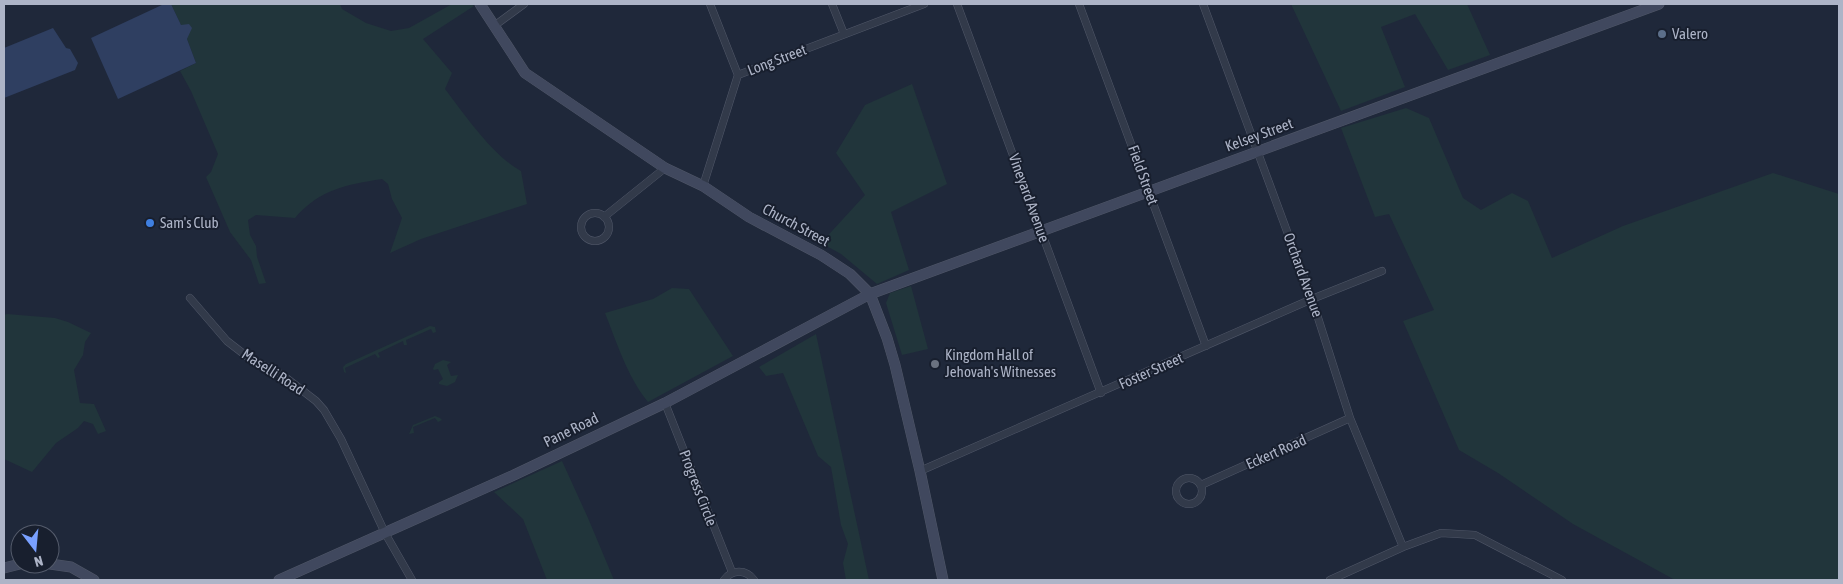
<svg xmlns="http://www.w3.org/2000/svg" width="1843" height="584" viewBox="0 0 1843 584" font-family="'Asap Condensed',sans-serif">
<rect width="100%" height="100%" fill="#1f283a"/>
<path fill="#21353b" d="M 171,4 L 340,4 L 342,9 L 366,23 L 391,31 L 409,28 L 452,4 L 471,4 L 474,6 L 423,39 L 452,73 L 445,89 C 465,115 493,156 521,171 L 527,204 L 421,239 L 390,253 L 402,218 L 392,199 L 388,184 L 382,179 C 346,185 320,189 295,218 L 256,215 L 248,220 L 250,235 L 256,246 L 257,257 L 266,283 L 259,284 L 251,260 L 230,232 L 206,177 L 211,172 L 218,154 L 191,91 L 180,71 L 196,63 L 187,39 L 189,32 L 181,25 Z
M 1291,4 L 1467,4 L 1490,55 L 1448,70 L 1415,14 L 1381,27 L 1405,87 L 1341,111 Z
M 912,84 L 947,184 L 891,212 L 909,270 L 877,284 L 841,254 L 821,243 L 865,195 L 836,153 L 865,105 Z
M 1406,108 L 1429,118 L 1463,198 L 1481,210 L 1512,193 L 1528,201 L 1552,258 L 1623,226 L 1773,173 L 1839,194 L 1839,580 L 1675,580 L 1573,524 L 1498,473 L 1459,450 L 1403,321 L 1434,310 L 1389,214 L 1375,217 L 1341,128 Z
M 911,286 L 928,349 L 902,355 L 886,303 L 890,293 Z
M 672,288 L 689,289 L 733,356 L 648,402 C 627,376 617,343 605,313 L 653,299 Z
M 7,314 L 55,318 L 68,322 L 91,333 L 85,342 L 83,355 L 74,370 L 80,403 L 94,404 L 106,431 L 98,434 L 93,424 L 84,421 L 78,428 L 56,443 L 32,472 L 4,459 L 4,315 Z
M 430,326 L 435,327 L 436,332 L 433,333 L 431,329 L 406,340 L 407,345 L 404,345 L 403,341 L 378,353 L 380,357 L 378,358 L 375,354 L 345,368 L 346,373 L 344,372 L 343,367 L 346,364 Z
M 816,334 L 869,580 L 846,580 L 843,563 L 848,544 L 841,525 L 831,467 L 818,456 L 783,373 L 766,376 L 759,367 Z
M 443,360 L 451,362 L 447,365 L 451,376 L 458,375 L 455,382 L 447,386 L 439,384 L 439,382 L 443,379 L 438,369 L 434,370 L 433,369 L 435,364 Z
M 435,416 L 440,418 L 442,420 L 438,422 L 435,418 L 413,427 L 414,433 L 409,434 L 413,425 Z
M 562,461 L 588,518 L 614,580 L 547,580 L 523,519 L 494,492 Z"/>
<path fill="#2f3f61" d="M 164,4 L 171,4 L 181,25 L 189,24 L 192,28 L 187,39 L 196,63 L 118,99 L 91,38 Z
M 53,28 L 66,48 L 70,49 L 78,63 L 75,70 L 4,98 L 4,48 Z"/>
<g fill="none" stroke-linecap="round" stroke-linejoin="round">
<defs>
<path id="street" d="M 710,4 L 738,75
M 832,4 L 844,34
M 957,4 L 1101,393
M 1079,4 L 1206,346
M 1203,4 L 1312,299 L 1350,418 L 1403,547
M 494,26 L 524,4
M 703,186 L 738,75 L 924,4
M581 227a14 14 0 1 1 28 0a14 14 0 1 1-28 0Z
M 604,217 L 665,168
M 190,298 L 227,341 L 249,358 L 281,374 L 316,401 L 324,410 L 341,439 L 385,533 L 412,580
M 665,403 L 732,572
M 920,471 L 1312,299 L 1382,271
M1176 491a13 13 0 1 1 26 0a13 13 0 1 1-26 0Z
M 1201,485 L 1350,418
M 724,580 C 732,569 746,569 754,580
M 1330,580 L 1403,547 L 1441,533 L 1475,535 L 1562,580"/>
<path id="secondary" d="M 480,4 L 525,73 L 665,168 L 703,186 L 749,217 L 821,255 L 850,274 L 870,294 L 887,338 L 895,365 L 920,471 L 943,580
M 50,564 L 71,567 L 94,580
M 4,568 L 20,564
M 279,580 L 514,475 L 665,403 L 870,294 L 1659,4"/>
</defs>
<use href="#street" stroke="#505768" stroke-width="8"/>
<use href="#secondary" stroke="#505768" stroke-width="11"/>
<use href="#street" stroke="#323a4a" stroke-width="7"/>
<use href="#secondary" stroke="#40485e" stroke-width="10"/>
</g>
<circle fill="#5c6f8a" stroke="#181f2e" stroke-width="2" cx="1662" cy="34" r="5"/>
<circle fill="#3f7fe0" stroke="#181f2e" stroke-width="2" cx="150" cy="223" r="5"/>
<circle fill="#6b7280" stroke="#181f2e" stroke-width="2" cx="935" cy="364" r="5"/>
<g text-anchor="middle" stroke-width="4" stroke-linejoin="round" paint-order="stroke">
<g font-size="15" fill="#adb4c7" stroke="#181f2e" text-anchor="start">
<text x="1672" y="39">Valero</text>
<text x="160" y="228">Sam's Club</text>
<text x="945" y="360">Kingdom Hall of<tspan x="945" dy="17">Jehovah's Witnesses</tspan></text>
</g>
<g font-size="15" fill="#adb4c7" stroke="#181f2e">
<text transform="translate(777 60) rotate(-21)" y="5">Long Street</text>
<text transform="translate(1259 135) rotate(-20)" y="5">Kelsey Street</text>
<text transform="translate(1143 175) rotate(70)" y="5">Field Street</text>
<text transform="translate(1029 198) rotate(70)" y="5">Vineyard Avenue</text>
<text transform="translate(796 225) rotate(28)" y="5">Church Street</text>
<text transform="translate(1303 275) rotate(70)" y="5">Orchard Avenue</text>
<text transform="translate(1151 371) rotate(-24)" y="5">Foster Street</text>
<text transform="translate(273 372) rotate(33)" y="5">Maselli Road</text>
<text transform="translate(571 430) rotate(-26)" y="5">Pane Road</text>
<text transform="translate(1276 452) rotate(-24)" y="5">Eckert Road</text>
<text transform="translate(698 488) rotate(69)" y="5">Progress Circle</text>
</g>
</g>
<rect width="1843" height="584" fill="none" stroke="#adb4c7" stroke-width="10"/>
<g transform="translate(35 549) rotate(164)"><circle r="24" fill="#181f2e" stroke="#545b6b"/>
<path d="M0-4L9 19L0 12L-9 19Z" fill="#79a0ff"/>
<text y="-8" font-size="14" font-weight="bold" text-anchor="middle" fill="#adb4c7">N</text>
</g>
</svg>
